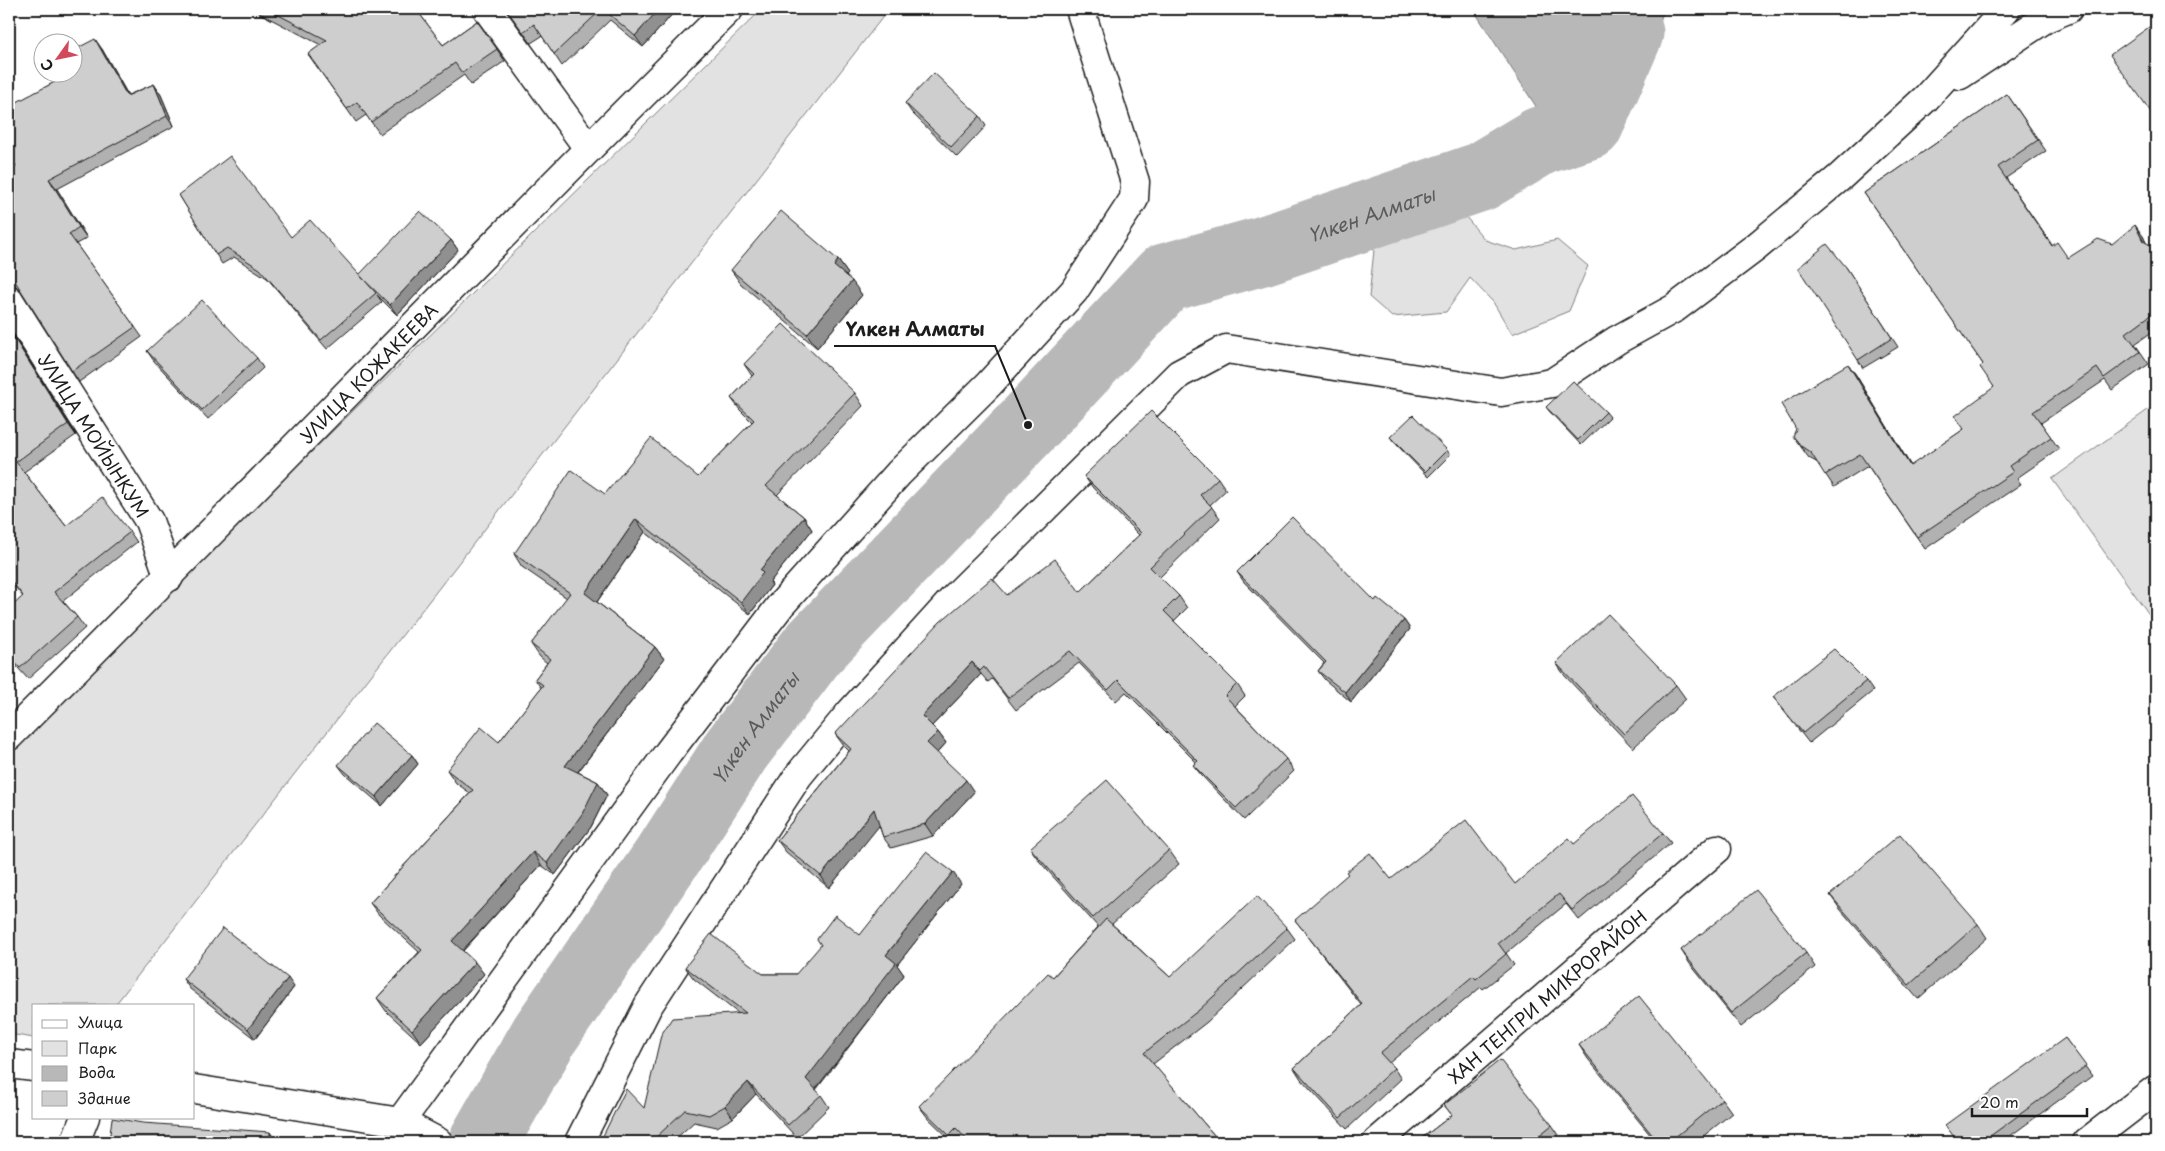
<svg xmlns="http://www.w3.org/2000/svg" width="2165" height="1151" font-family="'Playpen Sans',sans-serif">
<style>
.green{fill:#e2e2e2;stroke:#7f7f7f}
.water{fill:#b8b8b8;stroke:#7a7a7a}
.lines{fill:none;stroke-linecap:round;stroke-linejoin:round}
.river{stroke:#b8b8b8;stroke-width:69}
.street-casing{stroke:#1c1c1c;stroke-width:31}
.secondary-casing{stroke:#1c1c1c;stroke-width:31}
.street{stroke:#fff;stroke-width:28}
.secondary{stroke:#fff;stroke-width:28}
.wall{fill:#b1b1b1;stroke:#1c1c1c}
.shaded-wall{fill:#909090;stroke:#1c1c1c}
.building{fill:#cecece;stroke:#1c1c1c}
.labels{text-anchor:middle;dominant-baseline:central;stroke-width:4.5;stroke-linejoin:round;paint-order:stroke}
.street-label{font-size:18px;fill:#1c1c1c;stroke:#fff}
.water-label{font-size:19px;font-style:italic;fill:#5a5a5a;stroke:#fff}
.leader{fill:none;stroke:#1c1c1c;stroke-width:2}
.callout-dot{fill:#1c1c1c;stroke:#fff;stroke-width:2}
.callout-label{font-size:19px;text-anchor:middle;font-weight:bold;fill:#1c1c1c;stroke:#fff;stroke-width:4.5;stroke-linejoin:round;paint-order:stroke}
</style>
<rect width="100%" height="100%" fill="#fff"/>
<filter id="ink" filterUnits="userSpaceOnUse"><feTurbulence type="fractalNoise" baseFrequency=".02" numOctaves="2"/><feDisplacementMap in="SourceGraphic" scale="10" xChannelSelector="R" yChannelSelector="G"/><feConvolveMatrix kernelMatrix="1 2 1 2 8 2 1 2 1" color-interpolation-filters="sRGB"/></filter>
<g filter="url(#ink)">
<path class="green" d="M 762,9 L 889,9 L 115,1005 L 34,1005 L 34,1038 L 9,1034 L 9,749 Z
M 1466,197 L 1466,217 L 1485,240 L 1516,250 L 1557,240 L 1588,266 L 1569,311 L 1512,334 L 1493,302 L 1470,278 L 1446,312 L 1392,317 L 1369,297 L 1374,250 L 1365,235 Z
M 2156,404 L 2156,624 L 2052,479 Z"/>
<path class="water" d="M 1473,9 L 1669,9 L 1662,15 L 1647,67 L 1597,135 L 1568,119 L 1550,128 Z"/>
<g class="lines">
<path class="river" id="s1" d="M 483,1142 L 545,1034 L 672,850 L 737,749 L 813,649 L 1028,425 L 1165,278 L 1262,251 L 1480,177 L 1540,141 L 1589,125 L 1629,33 L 1621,9"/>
<g class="street-casing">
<g id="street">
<path d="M 487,9 L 588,148"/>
<path d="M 1960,75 L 2046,18 L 2068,9"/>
<path id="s2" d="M 9,300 L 149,521 L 169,577"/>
<path id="s3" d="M 9,736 C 251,495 486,248 729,9"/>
<path d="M 400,1122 L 668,753 L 780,606 L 899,473 L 989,384 L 1074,291 L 1134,199 L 1135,182 L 1080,9"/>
<path d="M 75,1142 L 85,1117"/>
<path d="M 579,1142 L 648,1006 L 798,776 L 849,714 L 955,597 L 1179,374 L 1226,349 L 1501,392 L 1552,383 L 1617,340 L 1675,308 L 1756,247 L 1839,178 L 1926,98 L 2006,9"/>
<path id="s4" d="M 1377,1142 L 1717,849"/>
</g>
</g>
<g class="secondary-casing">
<path id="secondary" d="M 9,1064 L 34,1067
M 194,1089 L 400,1122 L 438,1142
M 2087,1142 L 2156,1089"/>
</g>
<use href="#street" class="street"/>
<use href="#secondary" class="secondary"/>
</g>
<path class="wall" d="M 256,9 L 416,9 L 443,45 L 477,21 L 505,61 L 471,85 L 464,75 L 380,134 L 366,115 L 356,122 L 308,54 L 321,45 L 259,13 Z
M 506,9 L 677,9 L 643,47 L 610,20 L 562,66 L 542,36 L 531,43 Z
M 102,49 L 128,95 L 154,84 L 161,95 L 174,126 L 57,189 L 87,238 L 76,244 L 142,337 L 79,382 L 20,290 L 16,286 L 9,285 L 9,169 L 16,166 L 9,153 L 9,91 L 16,103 L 66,76 Z
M 2007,94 L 2046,151 L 2006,178 L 2052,245 L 2068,258 L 2112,244 L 2143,236 L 2146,243 L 2156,248 L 2156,329 L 2135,344 L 2149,364 L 2112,390 L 2105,380 L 2041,423 L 2059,449 L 2017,478 L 2021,484 L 1925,549 L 1868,466 L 1834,487 L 1818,463 L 1809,458 L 1793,436 L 1848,364 L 1856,375 L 1911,466 L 1964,429 L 1994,387 L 1983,364 L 1864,193 Z
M 905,103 L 980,116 L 986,126 L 957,157 L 912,113 Z
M 179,195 L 291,237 L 360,276 L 451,240 L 458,250 L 397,315 L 377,295 L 382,302 L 327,349 L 267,278 L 234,257 L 222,264 Z
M 838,260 L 848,274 L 846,276 L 862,295 L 817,348 L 741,284 L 731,270 Z
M 1846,267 L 1898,347 L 1863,368 L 1858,360 Z
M 9,329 L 76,435 L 24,472 L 66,526 L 130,532 L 137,542 L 63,601 L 77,617 L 85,628 L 28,679 L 9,658 L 9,609 L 23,597 L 9,579 Z
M 147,351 L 257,358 L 263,368 L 208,419 L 154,361 Z
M 744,364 L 855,393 L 863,406 L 777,495 L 804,517 L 812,530 L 770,582 L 772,585 L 750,614 L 645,532 L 597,602 L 655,647 L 664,659 L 578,772 L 598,782 L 607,795 L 591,827 L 555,875 L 541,865 L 463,951 L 484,974 L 421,1043 L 386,1011 L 377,998 L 419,952 L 379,915 L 370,903 L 470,793 L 456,783 L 447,770 L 499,742 L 541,688 L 535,679 L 547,663 L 540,657 L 531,644 L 567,598 L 522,567 L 514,554 L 605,494 L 698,477 L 752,422 L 740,410 L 731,398 L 752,376 Z
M 1546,407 L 1606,412 L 1610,417 L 1581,445 L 1550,412 Z
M 1390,437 L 1447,450 L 1450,455 L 1428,477 L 1394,442 Z
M 1084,476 L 1218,478 L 1226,490 L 1210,505 L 1220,518 L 1160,577 L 1179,596 L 1187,608 L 1174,621 L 1237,684 L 1245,696 L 1235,706 L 1286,759 L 1294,771 L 1244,820 L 1202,776 L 1193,765 L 1196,762 L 1126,692 L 1116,701 L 1079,663 L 1016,710 L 992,679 L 988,682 L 981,674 L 932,726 L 938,732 L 946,743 L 937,753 L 974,792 L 933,836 L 891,848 L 883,837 L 879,825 L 829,888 L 786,852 L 777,840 L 849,751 L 844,746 L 835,734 L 1007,595 L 1080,592 L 1139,535 L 1093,488 Z
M 1237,572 L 1375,601 L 1404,620 L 1410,629 L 1351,702 L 1325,680 L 1318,671 L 1324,663 L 1244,582 Z
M 1556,663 L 1676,685 L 1686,699 L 1633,748 L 1565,676 Z
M 1866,681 L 1873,691 L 1809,743 L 1780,706 L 1773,697 Z
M 412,755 L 418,764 L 382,806 L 345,774 L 338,765 Z
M 1663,833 L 1671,843 L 1579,920 L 1566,904 L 1506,953 L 1514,965 L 1483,989 L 1481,987 L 1389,1063 L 1394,1068 L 1401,1079 L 1347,1129 L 1301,1079 L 1294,1068 L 1361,1005 L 1303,930 L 1295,920 L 1391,879 L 1515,884 L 1574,844 Z
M 1030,848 L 1169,850 L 1179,864 L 1112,924 L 1170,977 L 1287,928 L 1295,939 L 1207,1022 L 1153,1064 L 1220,1142 L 967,1142 L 964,1139 L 961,1142 L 953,1142 L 928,1118 L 919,1106 L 1053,977 L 1098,927 L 1040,862 Z
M 961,884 L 897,965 L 904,975 L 816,1090 L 821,1095 L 829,1107 L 797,1138 L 756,1094 L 733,1118 L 717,1127 L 694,1122 L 672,1142 L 600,1142 L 644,1108 L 739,1014 L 694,979 L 685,967 L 763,974 L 796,974 L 860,935 Z
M 1830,895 L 1978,924 L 1987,938 L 1918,999 L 1840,909 Z
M 1681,950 L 1806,953 L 1815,967 L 1741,1027 L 1690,964 Z
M 183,979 L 294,987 L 255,1039 L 190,989 Z
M 2065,1038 L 2092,1076 L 2002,1142 L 1958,1142 Z
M 1579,1045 L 1722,1099 L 1732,1113 L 1696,1142 L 1656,1142 L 1588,1059 Z
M 1444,1105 L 1552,1125 L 1559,1135 L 1550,1142 L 1417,1142 L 1452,1115 Z"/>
<path class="shaded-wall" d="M 659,9 L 677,9 L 643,47 L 635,36 Z
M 95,39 L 102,49 L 134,106 L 127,96 Z
M 154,84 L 161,95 L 174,126 L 167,116 Z
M 49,179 L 57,189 L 87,238 L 79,227 Z
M 2135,225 L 2143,236 L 2151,253 L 2143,241 Z
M 451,240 L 458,250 L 397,315 L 390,305 Z
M 838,260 L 848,274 L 843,280 L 834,266 Z
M 852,281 L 862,295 L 817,348 L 807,334 Z
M 9,329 L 76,435 L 68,424 Z
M 1848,364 L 1856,375 L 1918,478 L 1910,466 Z
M 804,517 L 812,530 L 770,582 L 772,585 L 750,614 L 741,602 L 760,570 Z
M 636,519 L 645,532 L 594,606 L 585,593 Z
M 1404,620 L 1410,629 L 1351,702 L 1345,692 Z
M 655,647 L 664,659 L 573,778 L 565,766 Z
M 972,662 L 981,674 L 930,728 L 922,716 Z
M 938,732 L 946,743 L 935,755 L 927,743 Z
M 412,755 L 418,764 L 382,806 L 376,797 Z
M 966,780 L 974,792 L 933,836 L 925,824 Z
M 598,782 L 607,795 L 591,827 L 555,875 L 547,863 Z
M 874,809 L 883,821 L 829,888 L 821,876 Z
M 533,852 L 541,865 L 460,953 L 452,941 Z
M 953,872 L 961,884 L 897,965 L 904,975 L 814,1091 L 806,1079 L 886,955 Z
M 475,962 L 484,974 L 421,1043 L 412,1030 Z
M 288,978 L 294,987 L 255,1039 L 248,1029 Z
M 748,1082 L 756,1094 L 733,1118 L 725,1106 Z
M 270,1132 L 276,1141 L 276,1142 L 270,1142 Z"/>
<path class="building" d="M 267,9 L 416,9 L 443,45 L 477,21 L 497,49 L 462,73 L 455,63 L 371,122 L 357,102 L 347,109 L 308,54 L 327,40 Z
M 506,9 L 602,9 L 554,54 L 534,24 L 523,32 Z
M 603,9 L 659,9 L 635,36 Z
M 2156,22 L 2156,119 L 2110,55 Z
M 95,39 L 127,96 L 154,84 L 167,116 L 49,179 L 79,227 L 69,234 L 135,327 L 72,371 L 15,281 L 9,276 L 9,169 L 16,166 L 9,153 L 9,93 L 15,103 L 66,76 L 64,72 L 72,72 L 72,51 Z
M 934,73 L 980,116 L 951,147 L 905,103 Z
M 2007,94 L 2038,140 L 1998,167 L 2052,246 L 2057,242 L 2068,258 L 2098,239 L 2112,244 L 2135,225 L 2143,241 L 2156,248 L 2156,311 L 2126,333 L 2140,352 L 2104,378 L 2097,368 L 2033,412 L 2051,437 L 2009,466 L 2013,472 L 1917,537 L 1860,454 L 1825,475 L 1811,453 L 1801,446 L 1793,436 L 1796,429 L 1781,404 L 1848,364 L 1910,466 L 1964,429 L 1955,416 L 1994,387 L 1980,367 L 1983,364 L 1864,193 Z
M 230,156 L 291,237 L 310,220 L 376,293 L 321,340 L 260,269 L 227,248 L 216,255 L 179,195 Z
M 420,211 L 451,240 L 390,305 L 359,275 Z
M 781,211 L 838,260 L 834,266 L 852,281 L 807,334 L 731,270 Z
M 1827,244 L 1846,267 L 1892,338 L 1858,360 L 1798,268 Z
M 202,300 L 257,358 L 202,410 L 147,351 Z
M 783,324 L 855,393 L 766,486 L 804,517 L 760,570 L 763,573 L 741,602 L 636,519 L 585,593 L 655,647 L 565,766 L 598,782 L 582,814 L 547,863 L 533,852 L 452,941 L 475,962 L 412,1030 L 377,998 L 422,950 L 370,903 L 473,790 L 447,770 L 481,727 L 499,742 L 543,685 L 535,679 L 550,659 L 531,644 L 570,593 L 514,554 L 571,470 L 605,494 L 651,438 L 698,477 L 754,420 L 731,398 L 754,374 L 744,364 Z
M 9,330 L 68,424 L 16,462 L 66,526 L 102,497 L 130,532 L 54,592 L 77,617 L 20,668 L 9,656 L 9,609 L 23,596 L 9,578 Z
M 1573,381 L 1606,412 L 1578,440 L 1546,407 Z
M 1151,411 L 1218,478 L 1200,495 L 1212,507 L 1150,567 L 1179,596 L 1164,611 L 1237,684 L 1225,696 L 1286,759 L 1236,808 L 1193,765 L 1198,761 L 1118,680 L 1108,690 L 1070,651 L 1008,698 L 984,667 L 980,671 L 972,662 L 922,716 L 938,732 L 927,743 L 966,780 L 925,824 L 883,837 L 874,809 L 821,876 L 777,840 L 851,749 L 835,734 L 940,622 L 992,578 L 1007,595 L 1055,559 L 1080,592 L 1141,533 L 1084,476 Z
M 1413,415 L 1447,450 L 1425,472 L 1390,437 Z
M 1292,517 L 1375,601 L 1377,598 L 1404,620 L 1345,692 L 1318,671 L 1326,662 L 1237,572 Z
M 1608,614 L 1676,685 L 1624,734 L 1556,663 Z
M 1834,649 L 1866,681 L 1803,733 L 1773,697 Z
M 374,723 L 412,755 L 376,797 L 338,765 Z
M 1107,780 L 1169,850 L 1093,918 L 1030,848 Z
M 1632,796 L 1663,833 L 1572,910 L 1559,894 L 1498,943 L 1506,954 L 1476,979 L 1473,976 L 1380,1053 L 1394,1068 L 1340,1118 L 1294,1068 L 1362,1004 L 1295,920 L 1348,874 L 1346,872 L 1370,853 L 1391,879 L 1466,820 L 1515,884 L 1569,838 L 1574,844 Z
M 1900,834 L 1978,924 L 1909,985 L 1830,895 Z
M 926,852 L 953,872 L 886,955 L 896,963 L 806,1079 L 821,1095 L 788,1125 L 748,1082 L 725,1106 L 709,1115 L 685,1110 L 651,1142 L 600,1142 L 626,1089 L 644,1108 L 661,1035 L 672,1018 L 746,1013 L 685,967 L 711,934 L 763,974 L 796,974 L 821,945 L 817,939 L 835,915 L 860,935 Z
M 1756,890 L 1806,953 L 1731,1013 L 1681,950 Z
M 1257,896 L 1287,928 L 1199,1010 L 1144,1053 L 1220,1142 L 969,1142 L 956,1128 L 949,1135 L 919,1106 L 1048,973 L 1053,977 L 1106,919 L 1170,977 Z
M 223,928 L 288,978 L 248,1029 L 183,979 Z
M 1639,996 L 1722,1099 L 1669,1142 L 1658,1142 L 1579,1045 Z
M 2065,1038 L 2086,1066 L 1982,1142 L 1958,1142 L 1945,1125 Z
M 1500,1060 L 1552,1125 L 1531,1142 L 1417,1142 L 1452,1115 L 1444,1105 Z
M 112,1118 L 143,1123 L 270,1132 L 270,1142 L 109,1142 Z"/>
</g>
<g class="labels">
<g class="street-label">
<text stroke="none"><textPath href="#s3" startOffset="511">УЛИЦА КОЖАКЕЕВА</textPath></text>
<text stroke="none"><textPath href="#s2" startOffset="160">УЛИЦА МОЙЫНКУМ</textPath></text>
<text stroke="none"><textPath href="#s4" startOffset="224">ХАН ТЕНГРИ МИКРОРАЙОН</textPath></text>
</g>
<g class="water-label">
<text stroke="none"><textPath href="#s1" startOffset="1321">Үлкен Алматы</textPath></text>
<text stroke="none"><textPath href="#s1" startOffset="496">Үлкен Алматы</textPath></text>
</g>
</g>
<path class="leader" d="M1028 425L995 346H834"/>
<circle class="callout-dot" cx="1028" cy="425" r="5"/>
<g class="callout-label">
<text x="915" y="336">Үлкен Алматы</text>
</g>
<rect width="2165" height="1151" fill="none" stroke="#fff" stroke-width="30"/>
<rect x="15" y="15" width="2135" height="1121" fill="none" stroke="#1c1c1c" stroke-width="2" filter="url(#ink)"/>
<rect x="32" y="1004" width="162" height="115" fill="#ffffff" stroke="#a4a4a4"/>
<rect x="42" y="1020" width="25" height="8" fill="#ffffff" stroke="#a4a4a4"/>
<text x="78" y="1028" font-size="15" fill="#1c1c1c">Улица</text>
<rect x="42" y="1041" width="25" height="15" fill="#e2e2e2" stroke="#a4a4a4"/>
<text x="78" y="1054" font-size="15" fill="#1c1c1c">Парк</text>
<rect x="42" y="1066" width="25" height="15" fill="#b8b8b8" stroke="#a4a4a4"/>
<text x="78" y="1078" font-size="15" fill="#1c1c1c">Вода</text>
<rect x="42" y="1091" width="25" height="15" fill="#cecece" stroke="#a4a4a4"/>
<text x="78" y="1104" font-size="15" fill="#1c1c1c">Здание</text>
<g transform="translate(58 58) rotate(237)"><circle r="24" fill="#ffffff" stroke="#a4a4a4"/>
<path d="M0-4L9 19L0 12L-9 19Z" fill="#d1495b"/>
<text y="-8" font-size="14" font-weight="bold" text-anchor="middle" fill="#1c1c1c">С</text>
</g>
<path d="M1972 1108v8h115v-8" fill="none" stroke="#1c1c1c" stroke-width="2.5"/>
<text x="1980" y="1108" font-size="15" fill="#1c1c1c" stroke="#ffffff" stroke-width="4" paint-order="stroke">20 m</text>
</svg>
